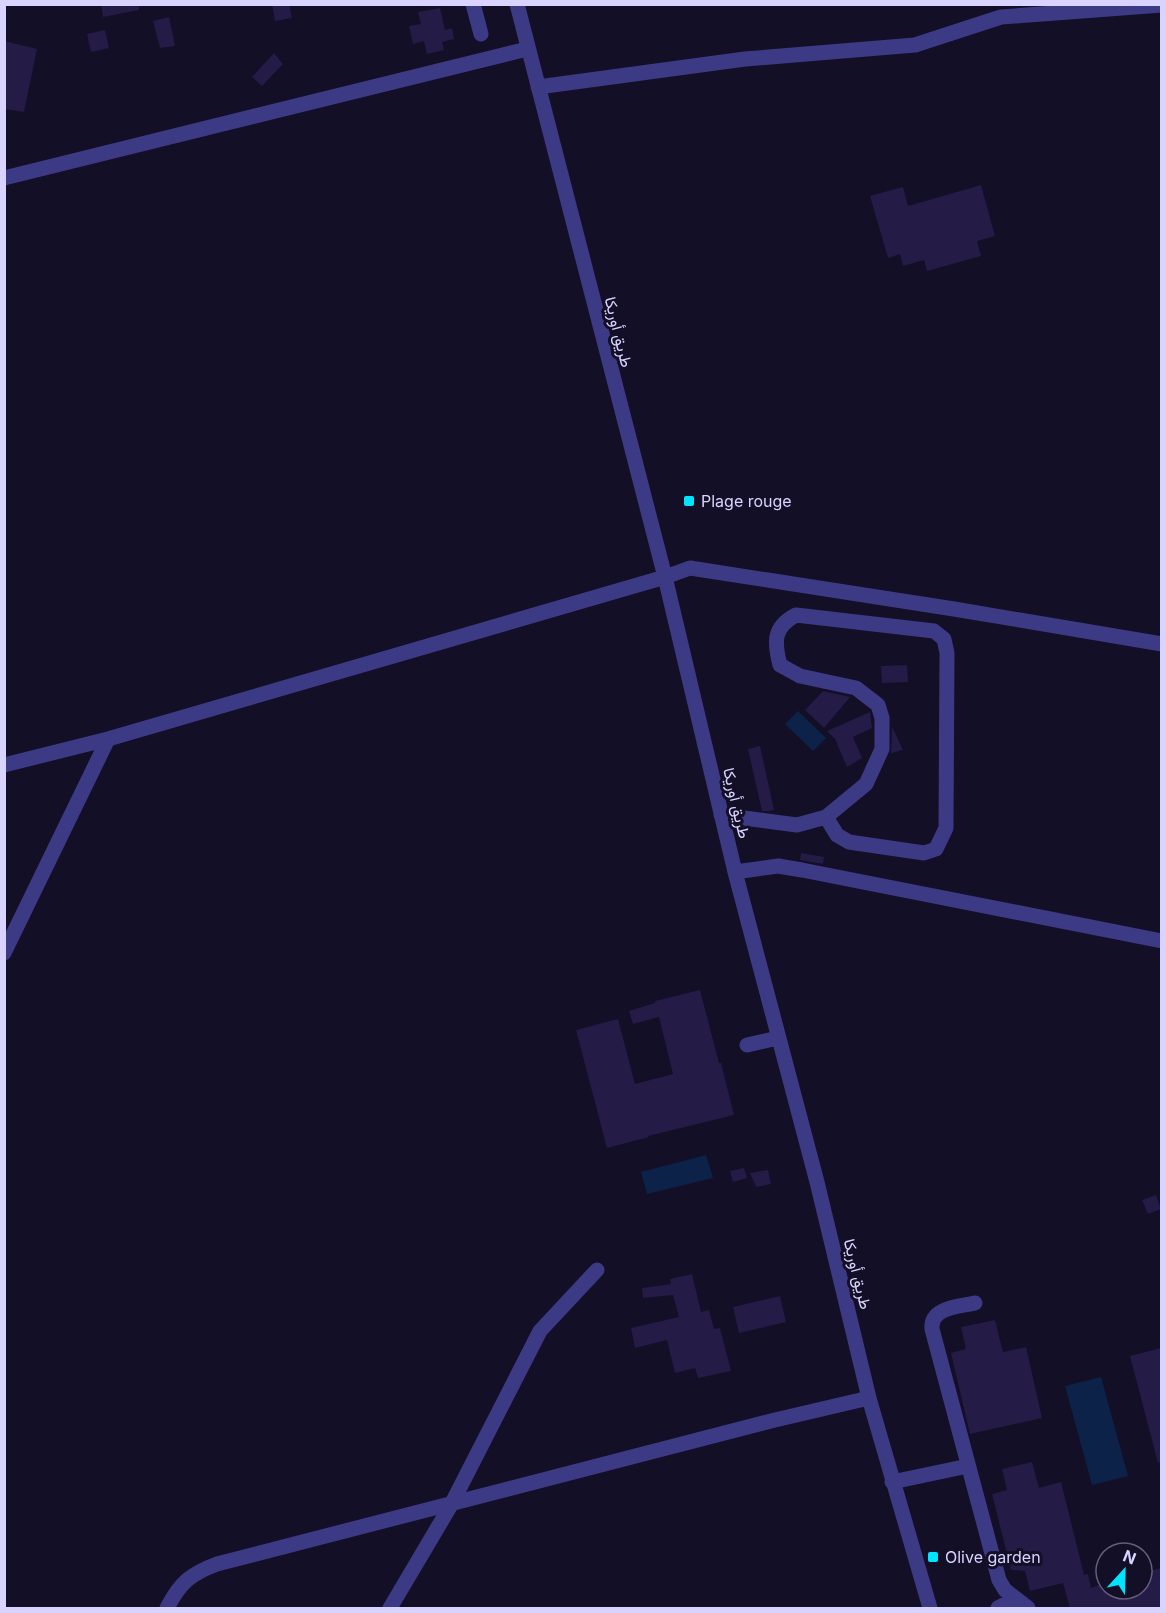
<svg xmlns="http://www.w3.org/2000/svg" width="1166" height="1613" font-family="Inter,Vazirmatn,sans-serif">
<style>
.water{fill:#0c2248}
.building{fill:#241b47}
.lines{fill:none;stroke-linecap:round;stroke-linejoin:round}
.minor{stroke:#3d3a85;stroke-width:15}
.poi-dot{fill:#00e5ff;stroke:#130f26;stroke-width:2}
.labels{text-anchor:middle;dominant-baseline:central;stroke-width:6;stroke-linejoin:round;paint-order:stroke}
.street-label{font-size:16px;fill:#d9d4ff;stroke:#130f26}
.poi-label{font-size:16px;fill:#d9d4ff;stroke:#130f26;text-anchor:start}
</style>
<rect width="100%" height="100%" fill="#130f26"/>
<path class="water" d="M 798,711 L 826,738 L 813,751 L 785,724 Z
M 706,1155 L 713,1178 L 647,1194 L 641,1172 Z
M 1101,1377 L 1128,1476 L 1092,1485 L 1065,1386 Z"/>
<path class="building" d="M 101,4 L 139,4 L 139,10 L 103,17 Z
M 272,4 L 289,4 L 292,18 L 275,21 Z
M 440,8 L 445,30 L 452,28 L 454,39 L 442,42 L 444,50 L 427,54 L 424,41 L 413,44 L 409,26 L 421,24 L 418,12 Z
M 169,17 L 175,46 L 160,48 L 153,21 Z
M 105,30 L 109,48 L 91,52 L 87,34 Z
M 4,41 L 37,49 L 24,112 L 4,109 Z
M 274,53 L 283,64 L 262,86 L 252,77 Z
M 981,185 L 995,236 L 977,241 L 981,256 L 927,271 L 924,260 L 903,266 L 900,254 L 888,258 L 870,196 L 903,187 L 908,206 Z
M 907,665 L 908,682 L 882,683 L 881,666 Z
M 823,691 L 850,697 L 824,728 L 805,710 Z
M 870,712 L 872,728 L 853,737 L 862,758 L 847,767 L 835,739 L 827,731 Z
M 892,727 L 896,735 L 903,750 L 891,753 Z
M 760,746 L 774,810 L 768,811 L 762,811 L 748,749 Z
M 801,853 L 824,857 L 823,864 L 800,860 Z
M 700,990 L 719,1063 L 721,1063 L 734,1115 L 648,1136 L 649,1137 L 607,1148 L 576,1030 L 618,1019 L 635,1084 L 673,1074 L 659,1017 L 633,1024 L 629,1011 L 655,1003 L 655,1001 Z
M 744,1168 L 747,1178 L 733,1182 L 730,1171 Z
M 768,1170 L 771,1184 L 756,1187 L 750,1173 Z
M 1156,1195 L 1161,1209 L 1148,1214 L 1142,1200 Z
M 692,1274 L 701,1312 L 709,1310 L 714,1329 L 720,1328 L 731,1371 L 698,1378 L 695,1368 L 675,1373 L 667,1340 L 635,1348 L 631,1328 L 679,1317 L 673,1295 L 643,1298 L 642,1288 L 671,1284 L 670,1279 Z
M 780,1296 L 786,1322 L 739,1333 L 733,1307 Z
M 995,1320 L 1003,1352 L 1026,1347 L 1042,1418 L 970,1434 L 951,1353 L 966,1349 L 961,1327 Z
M 1161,1348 L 1161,1462 L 1158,1463 L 1130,1356 Z
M 1032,1462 L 1039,1488 L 1061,1482 L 1084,1575 L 1088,1574 L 1091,1588 L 1106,1582 L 1106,1589 L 1142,1589 L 1142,1573 L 1161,1568 L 1161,1608 L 1070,1608 L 1063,1583 L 1030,1591 L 1025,1571 L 1011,1570 L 992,1494 L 1007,1490 L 1002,1469 Z"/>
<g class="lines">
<path class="minor" d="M 473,4 L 481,34
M 517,4 L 665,577 L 735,872 L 817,1182 L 869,1398 L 930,1608
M 538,87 L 745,59 L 915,45 L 1001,17 L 1162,5
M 4,178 L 527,49
M 4,765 L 108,739 L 665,577 L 690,568 L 954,609 L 1162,644
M 721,815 L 797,825 L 826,817 L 866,784 L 882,749 L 882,718 L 878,705 L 856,688 L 800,676 L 780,665 C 774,642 773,627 796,615 L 934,631 L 944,639 L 947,653 L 946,828 L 936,849 L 924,853 L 849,842 L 837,835 L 826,817
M 735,872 L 778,866 L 802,870 L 1162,941
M 4,953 L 108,739
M 747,1045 L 778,1038
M 975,1303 C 959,1307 930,1307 932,1329 L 999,1580 L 1005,1590 L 1028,1608
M 892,1482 L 968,1466
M 167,1608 C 180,1583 190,1574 217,1564 L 775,1420 L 869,1398
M 390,1608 L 451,1505 L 540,1331 L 597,1270
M 998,1608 L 1015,1599"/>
</g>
<g class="poi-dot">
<rect x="683" y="495" width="12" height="12" rx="3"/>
<rect x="927" y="1551" width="12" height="12" rx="3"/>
</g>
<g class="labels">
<g class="street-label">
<text transform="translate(619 332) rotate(76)">طريق أوريكا</text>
<text transform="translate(737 803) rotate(77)">طريق أوريكا</text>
<text transform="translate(858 1274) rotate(76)">طريق أوريكا</text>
</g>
<g class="poi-label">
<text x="701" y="501">Plage rouge</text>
<text x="945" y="1557">Olive garden</text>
</g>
</g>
<rect width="1166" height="1613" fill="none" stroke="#d9d4ff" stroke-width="12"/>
<g transform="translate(1124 1571) rotate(22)"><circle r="28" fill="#130f26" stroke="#625e7d" stroke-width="1.5"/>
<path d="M0-4.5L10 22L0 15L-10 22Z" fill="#00e5ff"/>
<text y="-9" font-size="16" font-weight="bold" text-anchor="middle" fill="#d9d4ff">N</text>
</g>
</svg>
